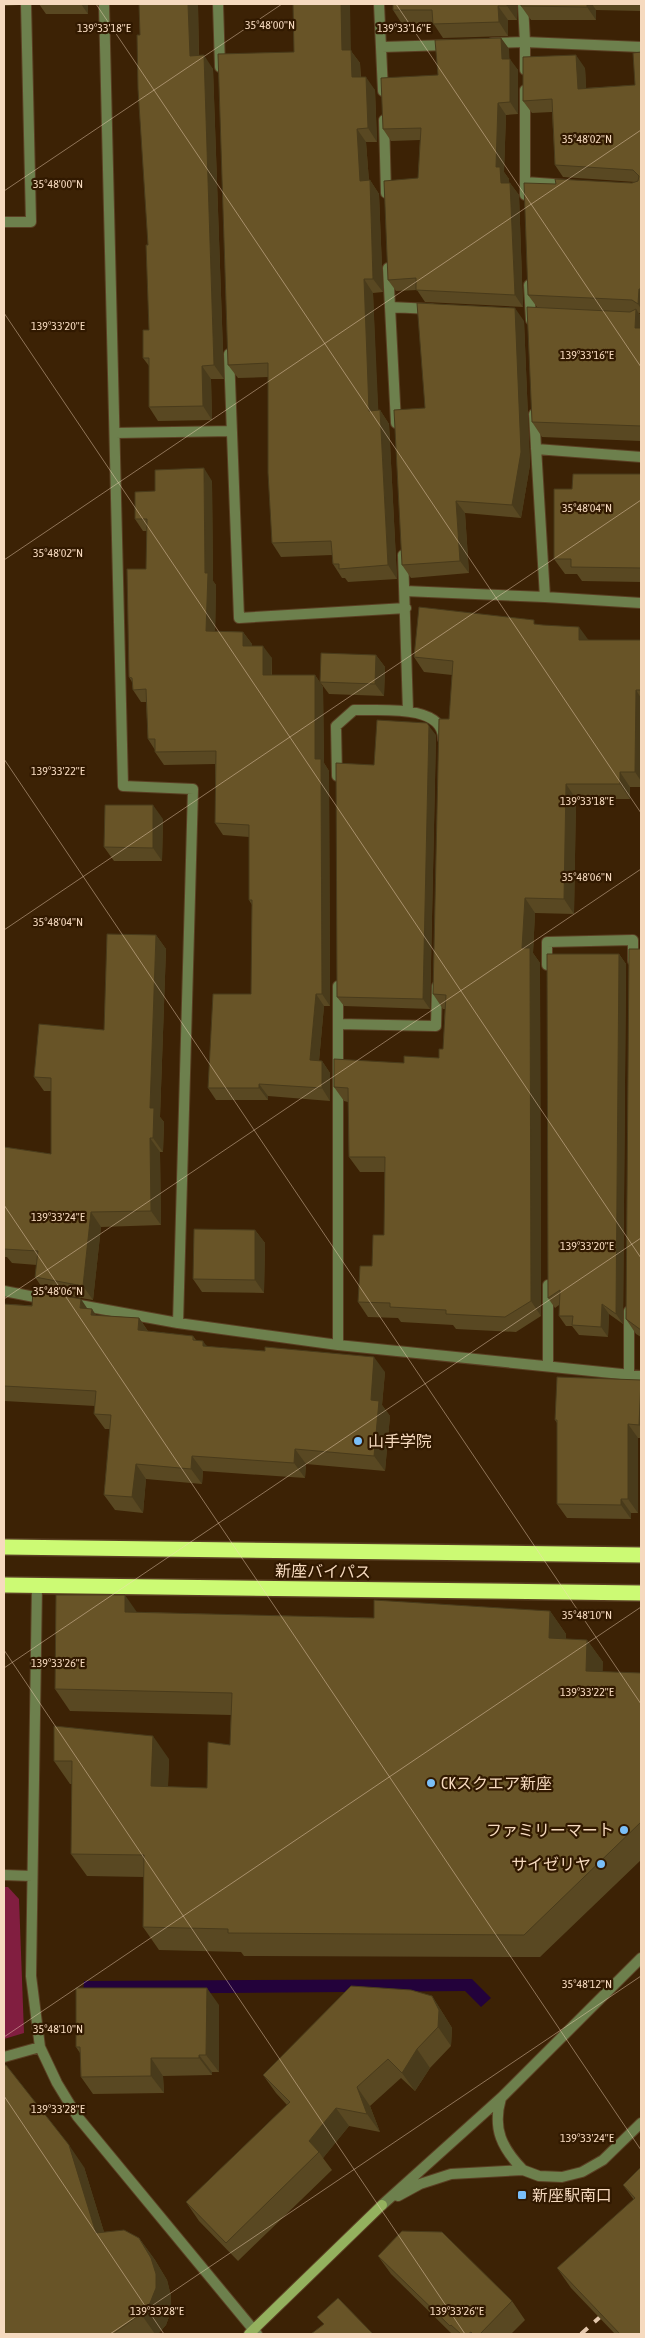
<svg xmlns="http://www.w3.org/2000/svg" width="645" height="2338" font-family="'Asap Condensed','Noto Sans JP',sans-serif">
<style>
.green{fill:#811e40}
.water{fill:#23023b}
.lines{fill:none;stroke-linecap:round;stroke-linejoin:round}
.street-casing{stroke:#5a3f23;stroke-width:12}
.secondary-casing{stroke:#5a3f23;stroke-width:12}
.highway-casing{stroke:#5a3f23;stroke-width:18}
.street{stroke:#6d804d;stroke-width:10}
.secondary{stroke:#94b15e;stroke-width:10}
.highway{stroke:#ccfa74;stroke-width:15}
.rail{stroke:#e3c7ac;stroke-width:4;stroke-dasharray:9 9;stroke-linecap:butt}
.wall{fill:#594822}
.shaded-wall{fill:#493b1b}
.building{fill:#685427;stroke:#493b1b}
.ticks{fill:none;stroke:#f6dabf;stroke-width:1;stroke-opacity:0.45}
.poi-dot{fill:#7abff8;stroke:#311900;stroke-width:2}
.labels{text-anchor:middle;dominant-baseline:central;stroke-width:4.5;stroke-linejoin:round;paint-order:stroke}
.poi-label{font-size:16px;fill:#f6dabf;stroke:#311900;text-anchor:start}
.street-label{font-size:16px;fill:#f6dabf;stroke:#311900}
.ticks-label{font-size:12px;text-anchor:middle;fill:#f6dabf;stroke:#311900;stroke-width:4.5;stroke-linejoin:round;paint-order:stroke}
</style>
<rect width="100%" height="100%" fill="#3c2205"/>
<path class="green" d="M 4,1887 L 8,1887 L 19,1899 L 24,2033 L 4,2039 Z"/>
<path class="water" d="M 472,1979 L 491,1998 L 481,2007 L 465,1991 L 83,1994 L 84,1981 Z"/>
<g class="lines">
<g class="street-casing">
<path id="street" d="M 104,4 L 123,786 L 193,789 L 178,1323
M 218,4 L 220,67
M 379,4 L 383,91
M 492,43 L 525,42 L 523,4
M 382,47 L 448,45
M 525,70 L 525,42 L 641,47
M 525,90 L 525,195
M 384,120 L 386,193
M 525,182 L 568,185
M 4,222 L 31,222 L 26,4
M 388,268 L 396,423
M 529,285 L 531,320
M 390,307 L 431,309
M 229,354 L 239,618 L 406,608
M 534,414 L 545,597
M 115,433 L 232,431
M 536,449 L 641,457
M 403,555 L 408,711
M 405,591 L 545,597 L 641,603
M 337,776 L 336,726 L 354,710 C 377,711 444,703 443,739
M 547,965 L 547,942 L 633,940 L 633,961
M 338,986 L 338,1345
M 338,1024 L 436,1026 L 437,986
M 548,1285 L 548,1365
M 4,1291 L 45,1299
M 74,1304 L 178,1323 L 338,1345 L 641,1376
M 629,1375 L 629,1311
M 37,1585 L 31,1976 L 40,2047 L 57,2083 L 77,2116 L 257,2334
M 4,1875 L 32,1876
M 4,2057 L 40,2047
M 501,2098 C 492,2129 502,2148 523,2170
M 398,2196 L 420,2184 L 451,2174 L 523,2170 L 539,2176 L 562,2177 L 582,2172 L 603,2160 L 641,2123
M 382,2205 L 502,2097 L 641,1958"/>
</g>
<g class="secondary-casing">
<path id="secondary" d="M 249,2334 L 382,2205"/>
</g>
<g class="highway-casing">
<path id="highway" d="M 4,1547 L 641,1555
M 4,1585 L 641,1593"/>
</g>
<use href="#street" class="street"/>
<use href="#secondary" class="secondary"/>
<use href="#highway" class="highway"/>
<path class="rail" d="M 581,2334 L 609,2309"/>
</g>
<path class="wall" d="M 4,4 L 19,4 L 19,5 L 4,6 Z
M 39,4 L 88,4 L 88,14 L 46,14 Z
M 139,4 L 198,4 L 199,55 L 213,69 L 224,379 L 211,379 L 212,420 L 158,421 L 149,407 L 149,366 L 143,358 L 149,330 L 148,245 Z
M 517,4 L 517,20 L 508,20 L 508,36 L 443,38 L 433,23 L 402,24 L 393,10 Z
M 521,4 L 641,4 L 641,11 L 596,10 L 596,20 L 531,20 L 521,6 Z
M 501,38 L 509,49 L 509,59 L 518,70 L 518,114 L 506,115 L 504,172 L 509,179 L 509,183 L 510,183 L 519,195 L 523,307 L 425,302 L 417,290 L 396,291 L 388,280 L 418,178 L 420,140 L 391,141 L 383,129 L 438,75 Z
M 351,51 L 360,63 L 361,77 L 375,90 L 377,142 L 366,142 L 369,181 L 370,180 L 379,194 L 383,292 L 373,293 L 376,371 L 378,410 L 380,410 L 389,424 L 397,579 L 348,582 L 345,578 L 342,578 L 333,564 L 332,555 L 281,557 L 272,543 L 268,377 L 238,378 L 228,365 L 294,52 Z
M 641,52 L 641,313 L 639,313 L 641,317 L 641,441 L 542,437 L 532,422 L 537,307 L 528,295 L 556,184 L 632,183 L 635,182 L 563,177 L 555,165 L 552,112 L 532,113 L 523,101 L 585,68 L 586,88 L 635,85 Z
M 524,321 L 530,465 L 521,518 L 465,513 L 469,573 L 411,578 L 402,565 L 425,408 Z
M 641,474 L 641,582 L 582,581 L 577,574 L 565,574 L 554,559 L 572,489 Z
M 212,481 L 213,581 L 216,585 L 215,631 L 243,632 L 252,644 L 252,646 L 272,658 L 272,675 L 315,675 L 323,687 L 324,763 L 329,771 L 330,1006 L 324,1006 L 319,1061 L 322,1061 L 330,1073 L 330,1101 L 268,1096 L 268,1100 L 216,1100 L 208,1088 L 251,994 L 252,905 L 249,900 L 249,837 L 223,835 L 215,823 L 215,764 L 164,765 L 155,752 L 155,750 L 148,739 L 146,702 L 141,702 L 133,690 L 132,682 L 129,677 L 146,569 L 147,531 L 143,531 L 135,519 L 155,491 Z
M 537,624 L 589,640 L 641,640 L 641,787 L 630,787 L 630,799 L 576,799 L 574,914 L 535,913 L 533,953 L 540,963 L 541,1316 L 516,1332 L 456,1329 L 453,1325 L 401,1322 L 398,1318 L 368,1317 L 358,1302 L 384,1235 L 385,1172 L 360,1172 L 349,1157 L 348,1102 L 344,1101 L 334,1087 L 404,1063 L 439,1058 L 443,1049 L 445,1009 L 443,1009 L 433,994 L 452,675 L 424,672 L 414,657 Z
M 376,655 L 385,667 L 384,696 L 329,694 L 320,682 Z
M 436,735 L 430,1009 L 344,1006 L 337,997 L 374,765 Z
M 163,819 L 162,861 L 114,861 L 104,847 Z
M 156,935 L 166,949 L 160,1117 L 164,1122 L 163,1152 L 160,1152 L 161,1225 L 101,1227 L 93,1300 L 45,1292 L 35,1277 L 37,1265 L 12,1263 L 7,1257 L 4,1257 L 4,1147 L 51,1154 L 51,1091 L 44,1091 L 34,1077 L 104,1030 Z
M 641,949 L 641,1337 L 636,1334 L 626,1319 Z
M 619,954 L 626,964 L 623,1324 L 609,1314 L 608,1337 L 579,1335 L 572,1326 L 566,1326 L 559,1316 L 559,1305 L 555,1308 L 548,1298 Z
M 255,1230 L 265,1243 L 264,1293 L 202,1292 L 193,1279 Z
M 4,1304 L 87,1308 L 96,1315 L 139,1318 L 148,1331 L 193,1336 L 196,1340 L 207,1346 L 385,1372 L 382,1405 L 390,1416 L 385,1471 L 306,1464 L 305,1478 L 203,1471 L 202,1484 L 146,1479 L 143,1513 L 115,1510 L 104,1495 L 110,1429 L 105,1429 L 94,1414 L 95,1406 L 4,1401 Z
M 641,1390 L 641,1438 L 638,1438 L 638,1513 L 631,1513 L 631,1519 L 567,1518 L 557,1504 L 557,1423 L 555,1420 Z
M 550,1611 L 566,1634 L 566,1639 L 587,1640 L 603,1662 L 602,1672 L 641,1673 L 641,1860 L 540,1957 L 244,1956 L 241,1952 L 159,1950 L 143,1927 L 144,1877 L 87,1876 L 71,1854 L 72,1784 L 70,1784 L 54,1761 L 169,1759 L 168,1787 L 207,1788 L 230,1745 L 231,1715 L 70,1711 L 55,1689 L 137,1612 L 374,1618 Z
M 432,1996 L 444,2015 L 452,2028 L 451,2046 L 430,2068 L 415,2091 L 401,2078 L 370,2106 L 380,2132 L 349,2126 L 323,2158 L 332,2170 L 238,2261 L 199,2221 L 186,2202 L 287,2105 L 276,2093 L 263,2075 Z
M 219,2005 L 219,2072 L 212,2072 L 212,2075 L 163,2076 L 164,2093 L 93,2094 L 81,2077 L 80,2053 L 76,2047 Z
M 84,2167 L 104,2232 L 139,2238 L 155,2260 L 167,2280 L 171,2296 L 171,2311 L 166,2325 L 158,2334 L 4,2334 Z
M 641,2167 L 641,2334 L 615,2334 L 571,2288 L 557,2268 L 634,2200 L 623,2185 Z
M 378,2256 L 512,2301 L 525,2320 L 511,2334 L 452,2334 L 391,2274 Z"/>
<path class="shaded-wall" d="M 81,4 L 88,4 L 88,14 Z
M 188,4 L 198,4 L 199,69 L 190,56 Z
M 341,4 L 350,4 L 351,51 L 360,63 L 361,91 L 352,77 L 342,50 Z
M 507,4 L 517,4 L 517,20 L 507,6 Z
M 587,4 L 592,4 L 596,10 L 596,20 L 587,7 Z
M 498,6 L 508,20 L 508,36 L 499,22 Z
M 501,38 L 509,49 L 510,69 L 510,59 L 518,70 L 518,114 L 510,102 L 502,59 Z
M 204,55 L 213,69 L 224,379 L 214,365 Z
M 576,55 L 585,68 L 587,101 L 578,89 Z
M 366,77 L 375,90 L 377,142 L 368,128 Z
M 498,103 L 506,115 L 504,172 L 509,179 L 510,195 L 501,183 L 496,167 Z
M 357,129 L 366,142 L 370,195 L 360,181 Z
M 370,180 L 379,194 L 383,292 L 373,279 Z
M 510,183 L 519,195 L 523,307 L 515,295 Z
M 364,279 L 373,293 L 379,424 L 369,411 Z
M 639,289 L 641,292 L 641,309 L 638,304 Z
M 515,308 L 524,321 L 530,465 L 521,518 L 512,505 Z
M 636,309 L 641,317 L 641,337 L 635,328 Z
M 202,366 L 211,379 L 212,420 L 203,406 Z
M 380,410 L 389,424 L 397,579 L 388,565 Z
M 204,468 L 212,481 L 213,581 L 216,585 L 215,643 L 206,631 Z
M 456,501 L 465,513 L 469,573 L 460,561 Z
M 579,627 L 590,642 L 579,640 Z
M 243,632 L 252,644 L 251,658 L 243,646 Z
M 263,646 L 272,658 L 271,687 L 263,675 Z
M 376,655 L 385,667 L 384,696 L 375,684 Z
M 315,675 L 323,687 L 324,763 L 329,771 L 330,1006 L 322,994 L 315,759 Z
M 636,690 L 641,698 L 641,781 L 635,772 Z
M 429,726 L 436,735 L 430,1009 L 423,999 Z
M 620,772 L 630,787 L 630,799 L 620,784 Z
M 566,784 L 576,799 L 574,914 L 564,899 Z
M 153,805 L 163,819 L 162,861 L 153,848 Z
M 525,898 L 535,913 L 533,953 L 540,963 L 541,1316 L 531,1301 L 522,948 Z
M 156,935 L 166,949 L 160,1117 L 164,1122 L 163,1152 L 153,1138 L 150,1108 Z
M 619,954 L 626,964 L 623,1324 L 616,1314 Z
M 316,994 L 324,1006 L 318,1072 L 310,1060 Z
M 322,1061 L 330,1073 L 330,1101 L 322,1088 Z
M 259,1084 L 268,1096 L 268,1100 L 259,1088 Z
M 150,1138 L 160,1152 L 161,1225 L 151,1211 Z
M 91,1212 L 101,1227 L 93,1300 L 83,1286 Z
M 255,1230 L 265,1243 L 264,1293 L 255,1280 Z
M 81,1299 L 91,1314 L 80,1308 Z
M 602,1304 L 609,1314 L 608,1337 L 601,1327 Z
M 92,1309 L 102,1324 L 91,1315 Z
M 139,1318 L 149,1333 L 138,1330 Z
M 203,1341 L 214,1356 L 203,1346 Z
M 374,1357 L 385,1372 L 382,1405 L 390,1416 L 385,1471 L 374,1456 L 371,1400 Z
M 641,1390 L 641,1428 L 639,1425 Z
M 628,1424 L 638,1438 L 638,1513 L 628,1499 Z
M 295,1449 L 306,1464 L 305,1478 L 294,1463 Z
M 192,1456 L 203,1471 L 202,1484 L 191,1469 Z
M 136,1464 L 146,1479 L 143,1513 L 132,1497 Z
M 621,1499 L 631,1513 L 631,1519 L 621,1505 Z
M 125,1595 L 141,1618 L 125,1612 Z
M 550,1611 L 566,1634 L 565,1660 L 549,1638 Z
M 4,1617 L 5,1619 L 4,1652 Z
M 587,1640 L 603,1662 L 602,1694 L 586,1671 Z
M 153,1736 L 169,1759 L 167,1809 L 151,1786 Z
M 207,1988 L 219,2005 L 219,2072 L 206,2055 Z
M 432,1996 L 444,2015 L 452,2028 L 451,2046 L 438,2027 Z
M 417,2049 L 430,2068 L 415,2091 L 402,2073 Z
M 199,2055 L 212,2072 L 212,2075 L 199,2058 Z
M 151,2058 L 163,2076 L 164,2093 L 151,2076 Z
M 357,2087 L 370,2106 L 380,2132 L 367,2114 Z
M 336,2108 L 349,2126 L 323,2158 L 319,2152 L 309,2141 Z
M 69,2145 L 84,2167 L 111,2255 L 96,2233 Z
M 139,2238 L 155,2260 L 167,2280 L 171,2296 L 171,2311 L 166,2325 L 158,2334 L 155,2334 L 141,2314 Z"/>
<path class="building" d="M 139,4 L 188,4 L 190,56 L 204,55 L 214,365 L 202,366 L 203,406 L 149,407 L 149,358 L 143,358 L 143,330 L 149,330 L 146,245 L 148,245 L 138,89 L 137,35 L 140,35 Z
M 293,4 L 341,4 L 342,50 L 351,50 L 352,77 L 366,77 L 368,128 L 357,129 L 360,181 L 370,180 L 373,279 L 364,279 L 367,357 L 369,411 L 380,410 L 388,565 L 339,569 L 339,564 L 333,564 L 331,541 L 272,543 L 268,473 L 268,363 L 228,365 L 218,54 L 294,52 Z
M 393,4 L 507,4 L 507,6 L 498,6 L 499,22 L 433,24 L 432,10 L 393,10 Z
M 521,4 L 587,4 L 587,7 L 521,6 Z
M 501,38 L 502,59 L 510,59 L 510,102 L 498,103 L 496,167 L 500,167 L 501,183 L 510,183 L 515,295 L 416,290 L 416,278 L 388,280 L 384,181 L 418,178 L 421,128 L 383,129 L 381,78 L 438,75 L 435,40 Z
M 641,52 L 641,289 L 639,289 L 638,304 L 632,300 L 528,295 L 524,183 L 556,184 L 555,179 L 632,183 L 638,181 L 639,176 L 633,170 L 555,165 L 552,99 L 523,101 L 523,57 L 576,55 L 578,89 L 635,85 L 633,53 Z
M 417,303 L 515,308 L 521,452 L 512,505 L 456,501 L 460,561 L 402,565 L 394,410 L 425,408 Z
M 527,307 L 630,312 L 636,309 L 635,328 L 641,328 L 641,426 L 532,422 Z
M 204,468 L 205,573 L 208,573 L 206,631 L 243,632 L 243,646 L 263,646 L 263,675 L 315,675 L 315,759 L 321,759 L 322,994 L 316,994 L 310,1060 L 322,1061 L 322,1088 L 259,1084 L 259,1088 L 208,1088 L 213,994 L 251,994 L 252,900 L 249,900 L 249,825 L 215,823 L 216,751 L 155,752 L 155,739 L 148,739 L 146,689 L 133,690 L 132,678 L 129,677 L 127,569 L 146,569 L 147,519 L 135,519 L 135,492 L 155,491 L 155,470 Z
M 573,474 L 641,474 L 641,568 L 571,567 L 571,559 L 554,559 L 554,489 L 572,489 Z
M 419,607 L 534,620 L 534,624 L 543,625 L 579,627 L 579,640 L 641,640 L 641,690 L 636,690 L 635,772 L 620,772 L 620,784 L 566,784 L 564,899 L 525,898 L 522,948 L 530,948 L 531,1301 L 505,1317 L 446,1314 L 446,1310 L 390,1307 L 390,1303 L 358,1302 L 360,1266 L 372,1266 L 373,1235 L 384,1235 L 385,1157 L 349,1157 L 348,1088 L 334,1087 L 334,1059 L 404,1063 L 404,1056 L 439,1058 L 439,1049 L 443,1049 L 446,995 L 433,994 L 439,719 L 449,719 L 453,661 L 414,657 Z
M 321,653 L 376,655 L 375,684 L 320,682 Z
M 377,720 L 427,723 L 429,726 L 423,999 L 337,997 L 336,763 L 374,765 Z
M 105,805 L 153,805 L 153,848 L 104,847 Z
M 107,934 L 156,935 L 150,1108 L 154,1108 L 153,1138 L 150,1138 L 151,1211 L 91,1212 L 83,1286 L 35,1277 L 38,1251 L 4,1249 L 4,1147 L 51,1154 L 51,1078 L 34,1077 L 39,1024 L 104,1030 Z
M 629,949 L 641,949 L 641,1330 L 626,1319 Z
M 547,954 L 619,954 L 616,1314 L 602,1304 L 601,1327 L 572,1325 L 573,1316 L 559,1316 L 560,1290 L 548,1298 Z
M 194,1229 L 255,1230 L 255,1280 L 193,1279 Z
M 33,1290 L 81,1299 L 80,1308 L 92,1309 L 91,1315 L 139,1318 L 138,1330 L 193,1336 L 193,1340 L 203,1341 L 203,1346 L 265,1351 L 265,1347 L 374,1357 L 371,1400 L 379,1401 L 374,1456 L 295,1449 L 294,1463 L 192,1456 L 191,1469 L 136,1464 L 132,1497 L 104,1495 L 111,1415 L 94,1414 L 96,1391 L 4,1386 L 4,1304 L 32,1306 Z
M 557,1377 L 641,1380 L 639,1425 L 628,1424 L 628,1499 L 621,1499 L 621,1505 L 557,1504 L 557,1420 L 555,1420 Z
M 56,1595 L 125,1595 L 125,1612 L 374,1618 L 374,1600 L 550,1611 L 549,1638 L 587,1640 L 586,1671 L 641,1673 L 641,1822 L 524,1935 L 228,1933 L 228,1929 L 143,1927 L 144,1855 L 71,1854 L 72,1761 L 54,1761 L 54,1726 L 153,1736 L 151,1786 L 207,1788 L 208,1742 L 230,1745 L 232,1693 L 55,1689 Z
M 351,1986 L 411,1990 L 432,1996 L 439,2010 L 438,2027 L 417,2049 L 402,2073 L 388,2059 L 357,2087 L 367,2114 L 336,2108 L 309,2141 L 319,2152 L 226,2243 L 186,2202 L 290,2102 L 263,2075 Z
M 76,1988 L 207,1988 L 206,2055 L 199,2055 L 199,2058 L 151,2058 L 151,2076 L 81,2077 L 80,2047 L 76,2047 Z
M 4,2065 L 6,2065 L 69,2145 L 96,2233 L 124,2230 L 139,2238 L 151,2258 L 156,2274 L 156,2288 L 150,2303 L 141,2314 L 113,2334 L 4,2334 Z
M 641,2167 L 641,2334 L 620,2334 L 557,2268 L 635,2198 L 623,2185 Z
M 402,2231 L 442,2232 L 512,2301 L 480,2334 L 473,2334 L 471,2332 L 468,2334 L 461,2334 L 451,2325 L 450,2326 L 378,2256 Z
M 338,2298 L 373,2334 L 311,2334 L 324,2324 L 317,2317 Z"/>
<path class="ticks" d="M 96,4 L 641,813M 396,4 L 641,367M 4,191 L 282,4M 4,313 L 641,1258M 4,560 L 641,130M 4,759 L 641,1704M 4,930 L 641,500M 4,1205 L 641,2150M 4,1299 L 641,869M 4,1650 L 465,2334M 4,1668 L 641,1238M 4,2037 L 641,1607M 4,2096 L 164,2334M 110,2334 L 641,1976"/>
<g class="poi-dot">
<circle cx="358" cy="1441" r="5"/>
<circle cx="431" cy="1783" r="5"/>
<circle cx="624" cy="1830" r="5"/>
<circle cx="601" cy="1864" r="5"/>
<rect x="517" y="2190" width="10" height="10" rx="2.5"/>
</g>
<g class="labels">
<g class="poi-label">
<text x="368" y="1441">山手学院</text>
<text x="441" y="1783">CKスクエア新座</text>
<text x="614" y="1830" text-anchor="end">ファミリーマート</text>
<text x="591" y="1864" text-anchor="end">サイゼリヤ</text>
<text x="532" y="2195">新座駅南口</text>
</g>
<g class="street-label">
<text transform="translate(323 1571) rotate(1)">新座バイパス</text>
</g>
</g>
<g class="ticks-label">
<text x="270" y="29">35°48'00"N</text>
<text x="104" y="32">139°33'18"E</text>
<text x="404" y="32">139°33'16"E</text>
<text x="587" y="143">35°48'02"N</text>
<text x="58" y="188">35°48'00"N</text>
<text x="58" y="330">139°33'20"E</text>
<text x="587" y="359">139°33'16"E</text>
<text x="587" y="512">35°48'04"N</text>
<text x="58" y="557">35°48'02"N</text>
<text x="58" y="775">139°33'22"E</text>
<text x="587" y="805">139°33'18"E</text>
<text x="587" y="881">35°48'06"N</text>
<text x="58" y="926">35°48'04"N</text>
<text x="58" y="1221">139°33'24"E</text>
<text x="587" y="1250">139°33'20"E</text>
<text x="58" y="1295">35°48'06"N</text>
<text x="587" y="1619">35°48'10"N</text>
<text x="58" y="1667">139°33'26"E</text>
<text x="587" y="1696">139°33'22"E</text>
<text x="587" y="1988">35°48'12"N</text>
<text x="58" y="2033">35°48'10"N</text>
<text x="58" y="2113">139°33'28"E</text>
<text x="587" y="2142">139°33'24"E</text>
<text x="157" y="2315">139°33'28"E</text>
<text x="457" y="2315">139°33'26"E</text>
</g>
<rect width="645" height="2338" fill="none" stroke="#f6dabf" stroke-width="10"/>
</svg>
